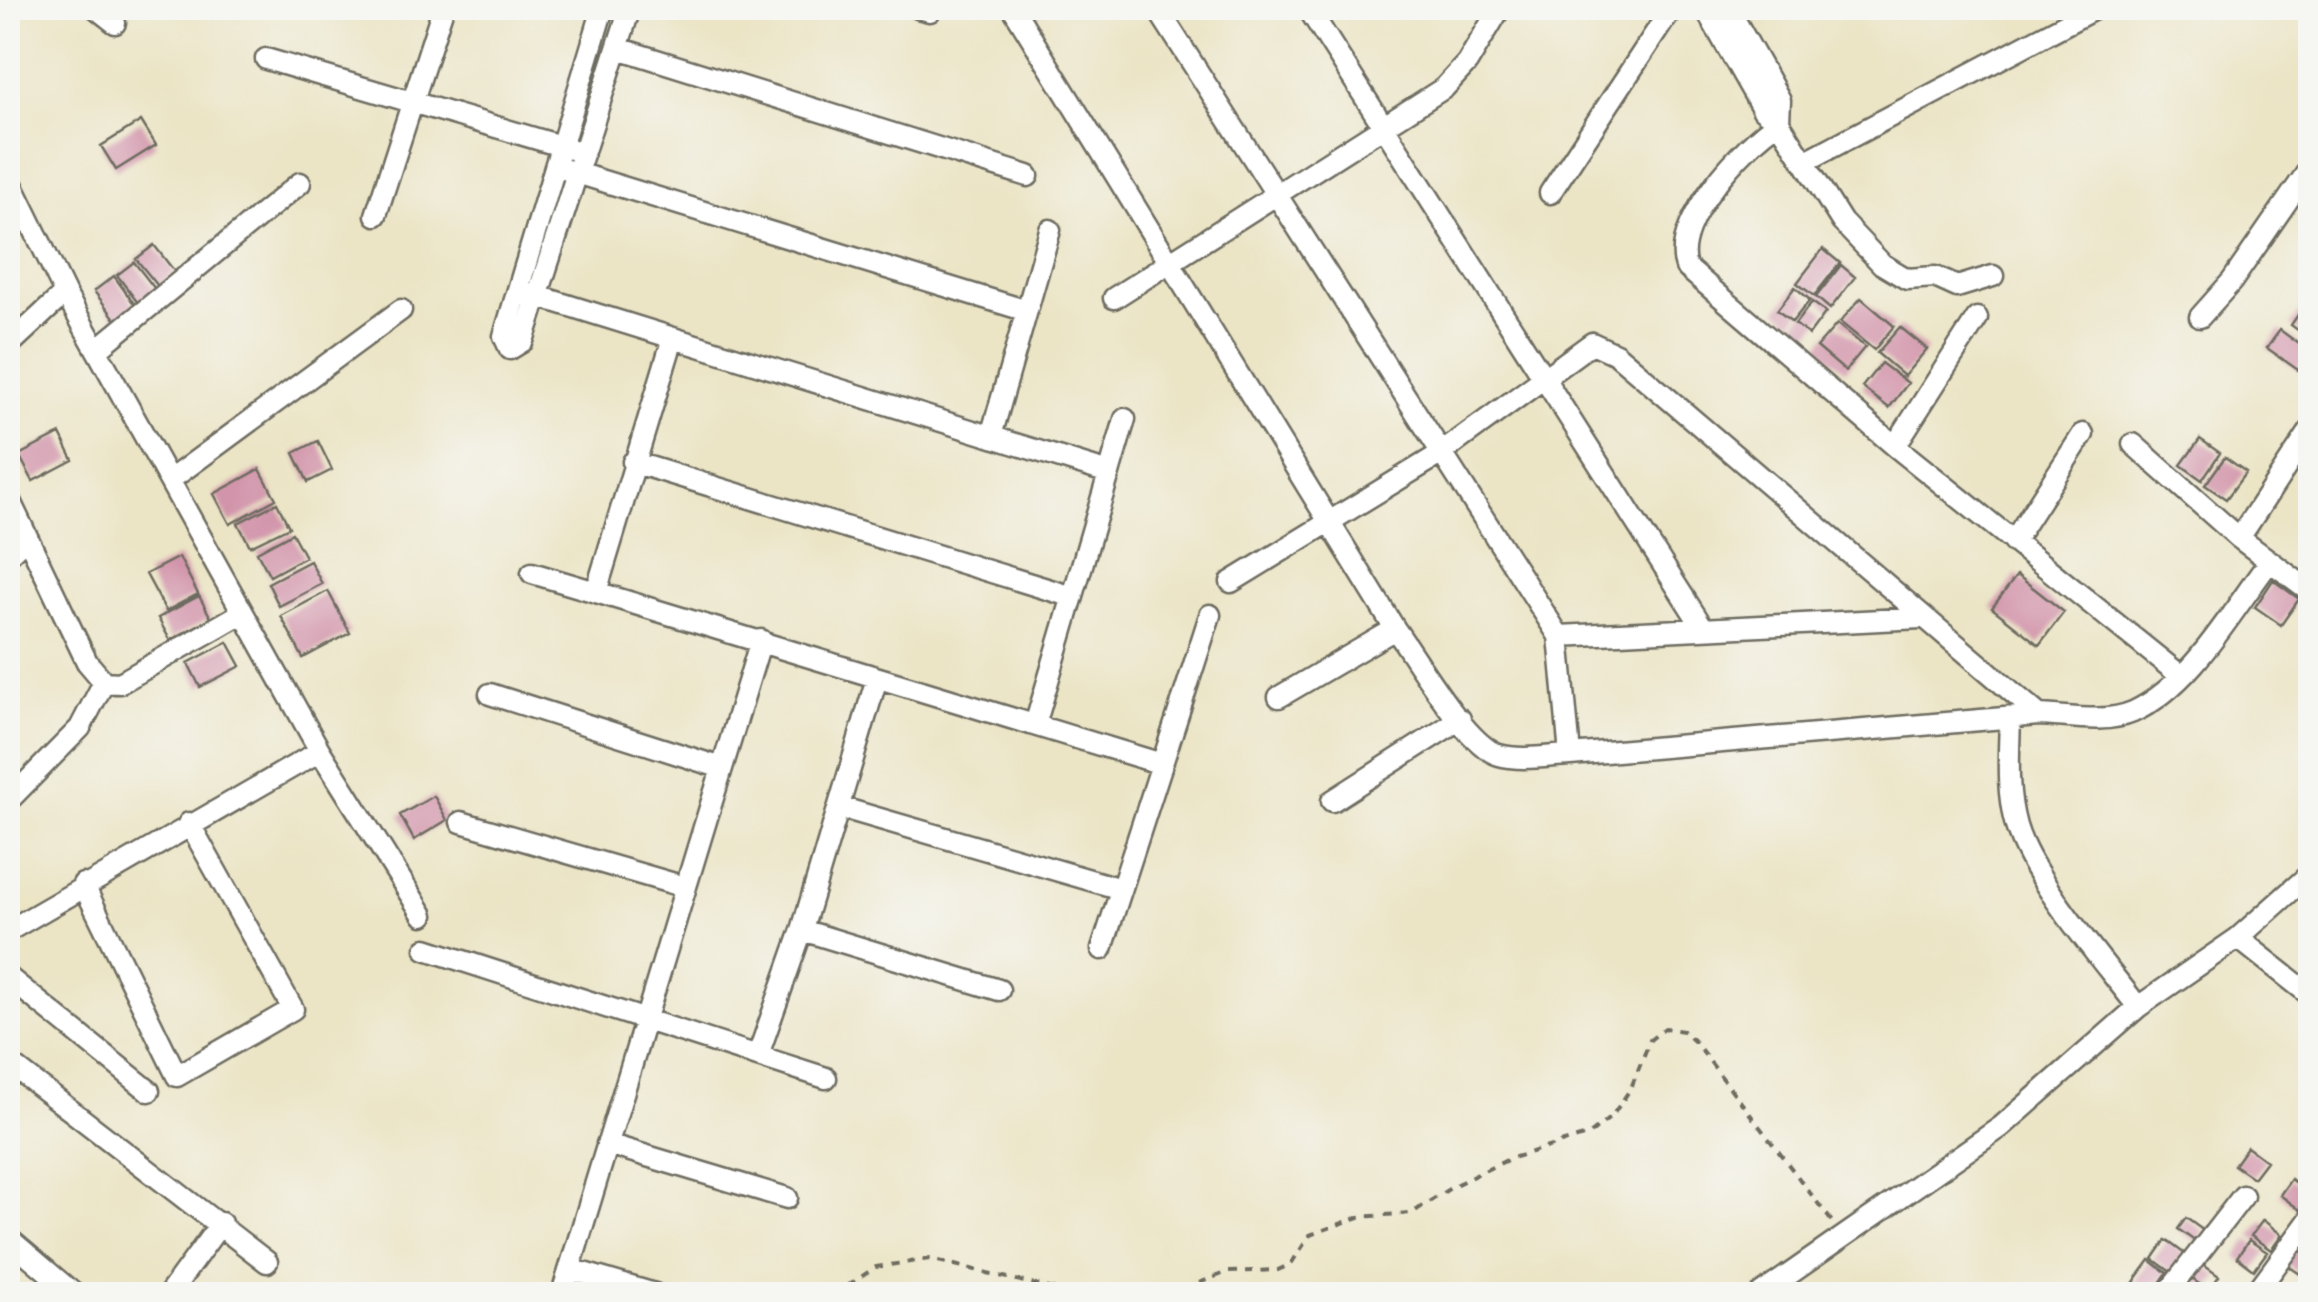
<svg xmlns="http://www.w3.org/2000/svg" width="2318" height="1302" font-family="Alegreya,serif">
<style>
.building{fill:#d294aa}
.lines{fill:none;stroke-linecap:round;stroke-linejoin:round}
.minor-casing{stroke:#6e6c61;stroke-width:25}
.path{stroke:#6e6c61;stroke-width:4;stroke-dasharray:8 8;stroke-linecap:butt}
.minor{stroke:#fff;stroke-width:20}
</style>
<rect width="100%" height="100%" fill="#f6f6f2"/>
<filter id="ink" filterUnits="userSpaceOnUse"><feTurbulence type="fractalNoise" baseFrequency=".01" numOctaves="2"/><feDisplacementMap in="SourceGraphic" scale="20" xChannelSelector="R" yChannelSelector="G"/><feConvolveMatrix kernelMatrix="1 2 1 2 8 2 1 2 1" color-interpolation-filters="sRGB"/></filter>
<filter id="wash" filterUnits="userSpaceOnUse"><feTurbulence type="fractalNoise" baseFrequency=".0048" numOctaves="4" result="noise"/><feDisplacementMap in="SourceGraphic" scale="40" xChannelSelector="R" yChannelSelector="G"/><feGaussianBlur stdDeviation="2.25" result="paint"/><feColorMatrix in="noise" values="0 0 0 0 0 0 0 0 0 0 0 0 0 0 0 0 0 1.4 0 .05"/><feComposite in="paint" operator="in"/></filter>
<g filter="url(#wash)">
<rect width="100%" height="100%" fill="#ebe4c5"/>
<g id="blocks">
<path class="building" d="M 141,121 L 156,145 L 116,170 L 101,146 Z
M 154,245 L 175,272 L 158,286 L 136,259 Z
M 1823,249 L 1840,263 L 1814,296 L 1797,283 Z
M 134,262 L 155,289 L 138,303 L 117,275 Z
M 1841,265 L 1855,277 L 1830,309 L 1816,297 Z
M 114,276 L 135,305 L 116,320 L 94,291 Z
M 1795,287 L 1810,300 L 1792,322 L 1777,310 Z
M 1861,298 L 1894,326 L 1874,350 L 1840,322 Z
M 1812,302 L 1826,312 L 1809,335 L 1795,324 Z
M 2304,306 L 2310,311 L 2310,339 L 2291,325 Z
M 1837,324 L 1865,347 L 1845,371 L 1817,347 Z
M 1900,327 L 1927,349 L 1904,376 L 1877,353 Z
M 2280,330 L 2310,352 L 2298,370 L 2267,348 Z
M 1881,363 L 1908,383 L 1889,408 L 1862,387 Z
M 60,434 L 73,460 L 33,481 L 19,455 Z
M 2200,439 L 2220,453 L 2202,480 L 2181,465 Z
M 318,441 L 332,470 L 308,482 L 294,453 Z
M 2225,457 L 2246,472 L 2226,499 L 2205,485 Z
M 260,469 L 276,499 L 230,524 L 214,494 Z
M 277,503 L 289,527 L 250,546 L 238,523 Z
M 292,533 L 305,557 L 270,576 L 257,552 Z
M 179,557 L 198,594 L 166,611 L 146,574 Z
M 310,561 L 322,584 L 279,606 L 268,583 Z
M 2017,575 L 2064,612 L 2039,645 L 1992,608 Z
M 2273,580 L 2299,599 L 2281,625 L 2255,607 Z
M 328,591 L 350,633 L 303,658 L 281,616 Z
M 199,596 L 211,618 L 170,640 L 158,618 Z
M 228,642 L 241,666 L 200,687 L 188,663 Z
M 434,796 L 447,820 L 414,840 L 400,815 Z
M 2247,1147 L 2266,1161 L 2253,1178 L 2234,1165 Z
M 2291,1179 L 2310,1193 L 2300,1210 L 2280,1195 Z
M 2186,1218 L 2204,1231 L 2196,1242 L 2178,1229 Z
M 2263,1220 L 2282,1235 L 2271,1250 L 2251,1236 Z
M 2166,1240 L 2185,1254 L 2172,1273 L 2153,1259 Z
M 2249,1240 L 2267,1252 L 2254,1270 L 2237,1257 Z
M 2296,1247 L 2310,1258 L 2300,1274 L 2284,1263 Z
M 2150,1260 L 2167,1273 L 2152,1294 L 2134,1282 Z
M 2199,1262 L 2219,1276 L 2209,1291 L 2188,1276 Z
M 2185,1284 L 2201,1294 L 2177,1294 Z"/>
</g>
</g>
<g filter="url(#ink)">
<use href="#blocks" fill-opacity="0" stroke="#6e6c61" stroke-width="2.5"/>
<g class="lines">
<g class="minor-casing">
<path id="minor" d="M 96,8 L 115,23
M 603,8 L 504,336 L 510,349 L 523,341 L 630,8
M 918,8 L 930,11
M 1013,8 L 1395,629 C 1416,658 1466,745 1499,755 C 1520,761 1548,756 1570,755 L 2039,715 C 2068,716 2105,724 2133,712 C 2192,685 2232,610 2270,561
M 1157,8 L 1559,636 L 1570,755
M 1308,8 L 1702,626
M 1705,8 L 1763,110 L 1779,122 L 1842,222 L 1882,264 L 1907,279 L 1935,277 L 1957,287 L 1993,276
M 1728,8 L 1780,100 L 1779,122
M 618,48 L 1028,176
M 266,59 L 571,149
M 1779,122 C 1745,143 1670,224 1686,267 L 1895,446 L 2181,676
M 1804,162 L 2096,8
M 567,170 L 1024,310
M 8,176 L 65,293 L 8,346
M 1550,193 L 1672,8
M 376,215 L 443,8
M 65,293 L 320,751 L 423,915
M 528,293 L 1109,473
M 1114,298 L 1444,88 L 1467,63 L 1500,8
M 2200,317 L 2232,281 L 2310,168
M 99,348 L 300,183
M 991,436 L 1050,230
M 2133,444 L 2239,538 L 2310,591
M 1895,446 L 1977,318
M 633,462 L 1073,597
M 170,480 L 401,310
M 8,497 L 87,662 L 104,682 L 120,683 L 242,613
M 2239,538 L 2310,431
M 2013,542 L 2083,434
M 8,555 L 27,537
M 532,573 L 596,592 L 673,338
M 1231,582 L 1440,454 L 1592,343 L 1616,354 L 2039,715
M 596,592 L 1162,764 L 1102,949
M 1559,636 L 1921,618
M 490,694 L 722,768
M 1279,697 L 1395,629
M 1035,725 L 1125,419
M 1162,764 L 1210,615
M 8,801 L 80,728 L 104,682
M 1332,801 L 1460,719
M 839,807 L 1121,889
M 461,822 L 685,887
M 83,884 L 177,1076 L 293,1009 L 189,823
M 802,930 L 999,990
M 8,931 L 320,751
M 2238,938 L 2310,995
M 426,949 L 826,1078
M 8,977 L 149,1091
M 2138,1007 L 2238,938 L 2310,874
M 758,1055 L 802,930 L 877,678
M 8,1062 L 267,1262
M 607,1144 L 787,1198
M 8,1238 L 74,1294
M 570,1269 L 655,1294
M 169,1294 L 221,1223
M 562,1294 L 761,640
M 1761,1294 L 2001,1127 L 2138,1007 C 2102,960 2032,880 2016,826 C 2006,791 2009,754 2010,718
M 2167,1294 L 2243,1196
M 2255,1294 L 2310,1219"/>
</g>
<path class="path" d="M 835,1294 L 876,1267 L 930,1259 L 1074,1294
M 1169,1294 L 1228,1272 L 1278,1270 L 1291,1264 L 1310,1235 L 1359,1217 L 1412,1213 L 1455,1185 L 1509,1159 L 1590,1134 L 1612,1116 L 1631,1088 L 1650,1040 L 1665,1028 L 1683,1031 L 1695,1042 L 1833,1223"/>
<use href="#minor" class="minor"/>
</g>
</g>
<rect width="2318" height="1302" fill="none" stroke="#f6f6f2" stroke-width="40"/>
</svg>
